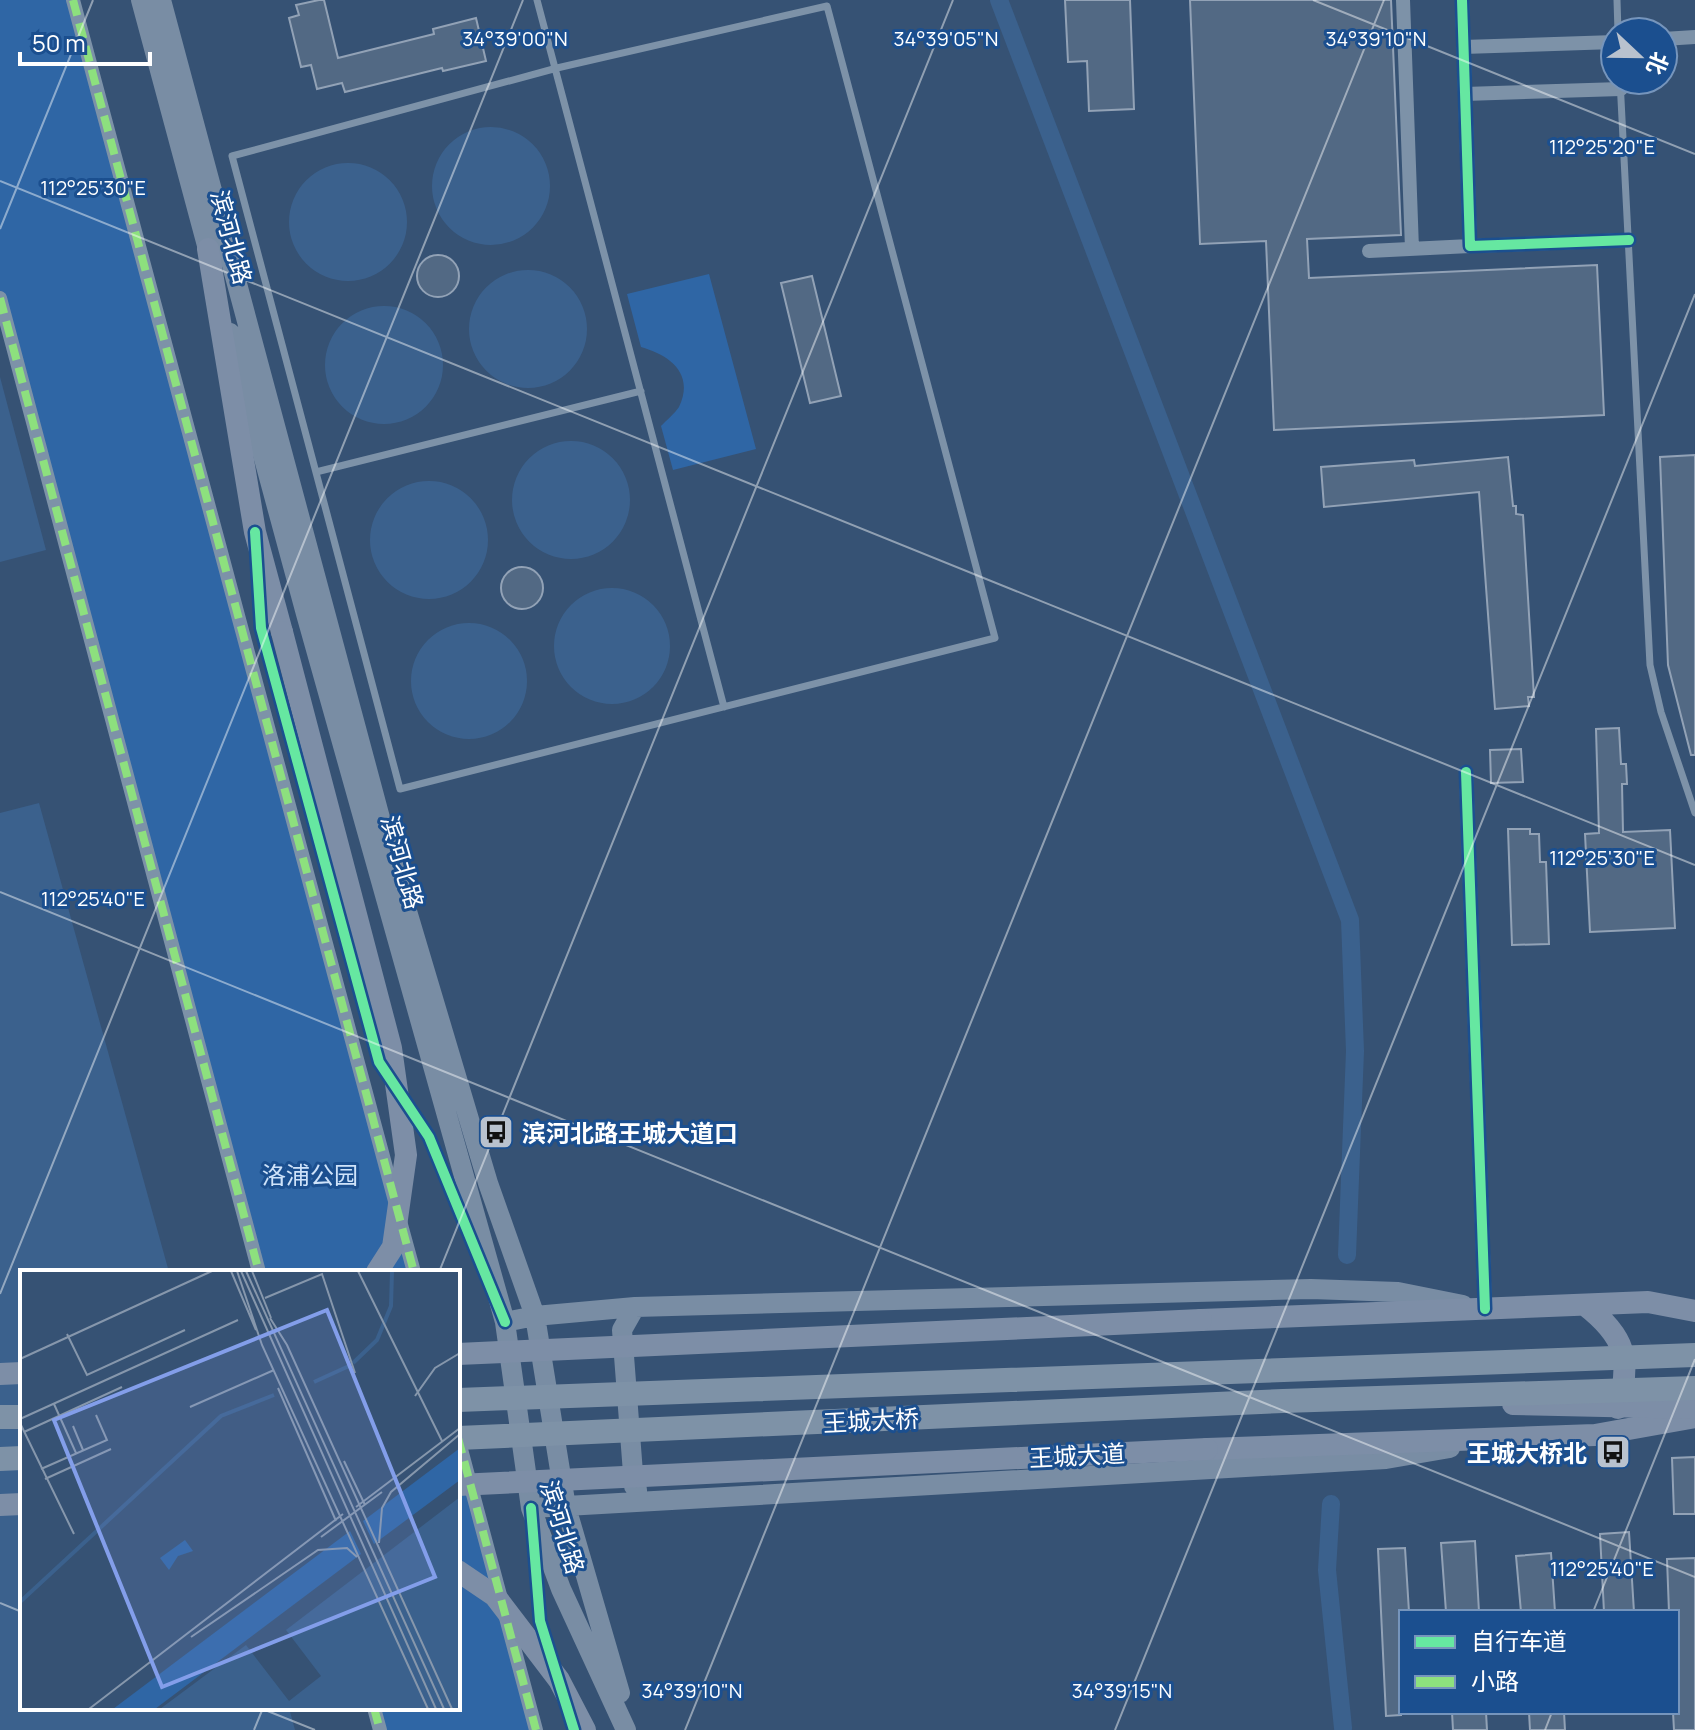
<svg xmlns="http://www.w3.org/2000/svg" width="1695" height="1730" font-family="Manrope,'Noto Sans SC',sans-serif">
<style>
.green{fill:#2f66a5}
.water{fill:#3b618d}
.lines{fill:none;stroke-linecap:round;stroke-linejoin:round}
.canal{stroke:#3b618d;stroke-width:18}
.building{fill:#526984;stroke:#92a2b6;stroke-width:2}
.lane{stroke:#7d92a8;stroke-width:7}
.street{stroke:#7d92a8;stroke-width:14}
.secondary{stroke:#798da4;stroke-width:20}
.primary{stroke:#7d8ea7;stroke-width:22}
.highway{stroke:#7e92a7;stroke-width:24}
.primary-bridge{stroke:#7d8ea7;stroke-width:22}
.highway-bridge{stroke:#7e92a7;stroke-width:24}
.quiet{stroke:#8de07e;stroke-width:8;stroke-dasharray:16 8;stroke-linecap:butt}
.cycleway-casing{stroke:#1b4f8f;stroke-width:15}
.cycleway{stroke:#66e7a1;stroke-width:10}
.ticks{fill:none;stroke:#fff;stroke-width:2;stroke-opacity:0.45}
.labels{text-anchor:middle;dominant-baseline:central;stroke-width:6;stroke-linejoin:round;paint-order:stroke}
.street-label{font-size:24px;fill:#fff;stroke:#1b4f8f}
.poi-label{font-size:24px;font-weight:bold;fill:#fff;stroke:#1b4f8f;text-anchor:start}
.park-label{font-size:24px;fill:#cfe3fa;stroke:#1b4f8f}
.inset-river{fill:none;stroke:#3b618d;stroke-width:4}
.inset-road{fill:none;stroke:#8697ac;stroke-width:2}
.view{fill:#839eea;fill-opacity:0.15;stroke:#839eea;stroke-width:4}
.inset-edge{fill:none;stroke:#fff;stroke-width:4}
.ticks-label{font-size:20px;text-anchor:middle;fill:#fff;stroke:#1b4f8f;stroke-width:6;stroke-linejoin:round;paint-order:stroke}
</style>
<rect width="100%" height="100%" fill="#365274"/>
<path class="green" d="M 0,0 L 73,0 L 414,1272 L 259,1272 L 0,298 Z
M 709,274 L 756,449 L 673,470 L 661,426 C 667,420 675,413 679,407 C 695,373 669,355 641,347 L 627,294 Z
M 458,1464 L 536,1730 L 380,1730 L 374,1708 L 458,1708 Z"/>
<path class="water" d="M432 186a59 59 0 1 1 118 0a59 59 0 1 1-118 0Z
M289 222a59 59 0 1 1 118 0a59 59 0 1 1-118 0Z
M469 329a59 59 0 1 1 118 0a59 59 0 1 1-118 0Z
M325 365a59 59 0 1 1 118 0a59 59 0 1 1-118 0Z
M 0,377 L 46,550 L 0,562 Z
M512 500a59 59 0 1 1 118 0a59 59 0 1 1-118 0Z
M370 540a59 59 0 1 1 118 0a59 59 0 1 1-118 0Z
M554 646a58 58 0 1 1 116 0a58 58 0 1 1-116 0Z
M411 681a58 58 0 1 1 116 0a58 58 0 1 1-116 0Z
M 39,803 L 169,1272 L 22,1272 L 22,1708 L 289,1708 L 295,1730 L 0,1730 L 0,813 Z"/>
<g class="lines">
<path class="canal" d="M 999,0 L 1350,920 L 1355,1051 L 1347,1255
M 1331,1504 L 1327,1570 L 1343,1728"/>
</g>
<path class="building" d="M 319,0 L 324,0 L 338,58 L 434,34 L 433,29 L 476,18 L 486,61 L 443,71 L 442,68 L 345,92 L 342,83 L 317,89 L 311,65 L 301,67 L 289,18 L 299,15 L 296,5 Z
M 1065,0 L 1130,0 L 1134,109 L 1089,111 L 1087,61 L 1068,62 Z
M 1190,0 L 1391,0 L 1401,235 L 1307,239 L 1309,278 L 1597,265 L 1604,415 L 1274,430 L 1266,241 L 1200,244 Z
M417 276a21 21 0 1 1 42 0a21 21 0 1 1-42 0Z
M 812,276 L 841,396 L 810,403 L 781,283 Z
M 1695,455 L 1695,755 L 1691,755 L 1668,665 L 1660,457 Z
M 1508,457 L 1513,506 L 1516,506 L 1516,514 L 1523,515 L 1534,697 L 1528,697 L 1529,706 L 1495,709 L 1479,492 L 1324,507 L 1321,467 L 1414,460 L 1415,466 Z
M501 588a21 21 0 1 1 42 0a21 21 0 1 1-42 0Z
M 1619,728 L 1621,764 L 1626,764 L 1627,784 L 1622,784 L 1623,832 L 1670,830 L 1675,928 L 1590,932 L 1585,834 L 1599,833 L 1596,729 Z
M 1521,749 L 1523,782 L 1491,783 L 1490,750 Z
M 1508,829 L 1530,829 L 1530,834 L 1539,834 L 1540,862 L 1546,862 L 1549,944 L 1512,945 Z
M 1695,1457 L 1695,1514 L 1674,1514 L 1672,1458 Z
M 1629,1532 L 1634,1612 L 1604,1612 L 1600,1534 Z
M 1475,1541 L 1479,1612 L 1446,1612 L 1441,1543 Z
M 1405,1548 L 1409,1612 L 1401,1612 L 1401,1715 L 1386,1716 L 1378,1549 Z
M 1551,1553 L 1555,1612 L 1521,1612 L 1516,1556 Z
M 1695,1558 L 1695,1730 L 1674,1730 L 1673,1712 L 1677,1712 L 1677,1612 L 1669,1612 L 1667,1559 Z
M 1452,1712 L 1486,1712 L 1487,1730 L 1453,1730 Z
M 1529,1712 L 1564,1712 L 1565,1730 L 1530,1730 Z"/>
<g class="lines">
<path class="lane" d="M 537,0 L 724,707
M 1617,0 L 1618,32
M 827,6 L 995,638 L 400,789 L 232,156 L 557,68 Z
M 1620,80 L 1650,665 L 1661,712 L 1695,813
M 316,472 L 641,391"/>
<path class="street" d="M 73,0 L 395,1201
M 1403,0 L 1412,249
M 1462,0 L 1470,246 L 1629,240
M 1663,39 L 1695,37
M 1463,47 L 1615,42
M 1465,94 L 1621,89
M 1369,251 L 1470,246
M 0,298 L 259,1272
M 1466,772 L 1485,1309
M 400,1221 L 414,1272
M 458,1438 L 536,1730
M 374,1708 L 380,1730"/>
<path class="secondary" d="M 141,0 L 212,264
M 161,0 L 387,844 L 488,1183 L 535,1316 L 566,1507 L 620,1693
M 230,333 L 306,614 L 505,1322 L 531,1508 L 561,1589 L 626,1730
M 635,1307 L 622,1330 L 634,1486 L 637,1490
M 505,1322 L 535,1316 L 635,1307 L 1311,1289 L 1398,1292 L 1463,1305
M 531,1508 L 1386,1459 L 1450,1448"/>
<path class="primary" d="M 208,249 L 255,532 L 282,632
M 1585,1305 C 1625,1336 1632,1359 1618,1408
M 1201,1320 L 1648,1302 L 1695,1311
M 0,1374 L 22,1373
M 1207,1449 L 1595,1435 L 1695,1417
M 0,1505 L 22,1504"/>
<path class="highway" d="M 0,1417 L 22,1417
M 0,1459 L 22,1458"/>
<path class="primary-bridge" d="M 282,632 L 391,1048 L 406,1155 L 393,1247 L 377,1272
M 458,1354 L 1201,1320
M 1513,1404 L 1695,1408
M 458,1485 L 1207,1449
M 458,1571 L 495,1596 L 559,1680 L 585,1730"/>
<path class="highway-bridge" d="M 458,1400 L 1695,1355
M 458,1438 L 1283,1401 L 1695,1388"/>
<path class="quiet" d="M 73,0 L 414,1272
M 0,298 L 259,1272
M 458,1438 L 536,1730
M 374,1708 L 380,1730"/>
<g class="cycleway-casing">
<path id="cycleway" d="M 1462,0 L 1470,246 L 1629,240
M 255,532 L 261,628 L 379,1062 L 429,1137 L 505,1322
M 1466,772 L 1485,1309
M 531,1508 L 540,1621 L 574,1730"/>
</g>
<use href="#cycleway" class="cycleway"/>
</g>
<path class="ticks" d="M 1313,0 L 1695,154M 0,181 L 1695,865M 0,229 L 93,0M 0,892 L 1695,1577M 439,1272 L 953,0M 0,1294 L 523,0M 0,1603 L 22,1612M 1593,1612 L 1695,1359M 260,1708 L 315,1730M 254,1730 L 263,1708M 685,1730 L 1384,0M 1115,1730 L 1695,294M 1545,1730 L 1552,1712"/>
<defs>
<g id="bus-square" transform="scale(1.8)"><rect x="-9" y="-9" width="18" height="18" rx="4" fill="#b9c2ce" stroke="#1b4f8f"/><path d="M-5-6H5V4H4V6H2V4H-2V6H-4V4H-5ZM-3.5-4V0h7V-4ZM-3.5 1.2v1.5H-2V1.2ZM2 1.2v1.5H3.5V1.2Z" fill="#111"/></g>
</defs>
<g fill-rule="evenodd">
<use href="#bus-square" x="496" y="1132"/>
<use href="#bus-square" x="1613" y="1452"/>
</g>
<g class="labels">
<g class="street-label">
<text transform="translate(232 237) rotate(75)">滨河北路</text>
<text transform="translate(403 862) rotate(74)">滨河北路</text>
<text transform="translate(871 1420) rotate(-3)">王城大桥</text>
<text transform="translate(1077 1455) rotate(-3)">王城大道</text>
<text transform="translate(563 1527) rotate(73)">滨河北路</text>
</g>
<g class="poi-label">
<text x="522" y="1132">滨河北路王城大道口</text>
<text x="1587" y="1452" text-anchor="end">王城大桥北</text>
</g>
<g class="park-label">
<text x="310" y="1174">洛浦公园</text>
</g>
</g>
<g transform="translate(20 1270)">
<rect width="440" height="440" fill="#365274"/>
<path d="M 440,178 L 440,210 L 354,274 L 343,251 ZM 330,261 L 341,284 L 135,439 L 93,439 ZM 165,270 L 173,281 L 158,286 L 149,300 L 140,288 Z" fill="#2f66a5"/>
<path d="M 440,227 L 440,439 L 140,439 L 226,375 L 269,431 L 301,406 L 266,360 Z" fill="#3b618d"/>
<path class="inset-river" d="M 333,93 L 357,70 L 371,36 L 372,1M 294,112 L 329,96M 0,332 L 201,146 L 254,125"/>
<path class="inset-road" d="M 211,1 L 236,60M 217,1 L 242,75 L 408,439M 221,1 L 416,439M 226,1 L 424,439M 232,1 L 251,48M 338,1 L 422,171M 245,28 L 302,4 L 335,103M 250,48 L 267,75 L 432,439M 47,64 L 67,105 L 165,60M 0,89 L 192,1M 258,118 L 316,251M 395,126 L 415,98 L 440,83M 34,134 L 56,183M 170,137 L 254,100M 0,149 L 218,50M 0,153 L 54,264M 53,156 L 63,180M 4,162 L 102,117M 324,191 L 345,235M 21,199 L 87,170 L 76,145M 25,209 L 91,179M 336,237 L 440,158M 301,267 L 362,222M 359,273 L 362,238 L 371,222 L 440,164M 171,367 L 298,280 L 327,278 L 337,287M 69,439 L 323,244"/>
<path class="view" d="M 307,40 L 415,307 L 142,417 L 34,150 Z"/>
<rect width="440" height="440" class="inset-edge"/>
</g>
<g class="ticks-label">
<text x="946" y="46">34°39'05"N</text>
<text x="1376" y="46">34°39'10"N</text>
<text x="515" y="46">34°39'00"N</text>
<text x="1602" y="154">112°25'20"E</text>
<text x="93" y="195">112°25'30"E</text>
<text x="1602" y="865">112°25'30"E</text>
<text x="93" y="906">112°25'40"E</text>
<text x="1602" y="1576">112°25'40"E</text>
<text x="692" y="1698">34°39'10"N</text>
<text x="1122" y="1698">34°39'15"N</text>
</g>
<rect x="1399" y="1610" width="280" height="104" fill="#1b4f8f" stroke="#7695bc" stroke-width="2"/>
<rect x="1415" y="1636" width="40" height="12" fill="#66e7a1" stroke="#7695bc" stroke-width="2"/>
<text x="1471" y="1650" font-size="24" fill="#ffffff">自行车道</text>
<rect x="1415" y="1676" width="40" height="12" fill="#8de07e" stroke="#7695bc" stroke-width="2"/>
<text x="1471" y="1690" font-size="24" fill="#ffffff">小路</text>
<g transform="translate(1639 56) rotate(112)"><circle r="38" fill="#1b4f8f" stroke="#7695bc" stroke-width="2"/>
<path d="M0-6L14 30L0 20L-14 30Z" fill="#b9c2ce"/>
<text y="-12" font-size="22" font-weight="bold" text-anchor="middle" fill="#ffffff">北</text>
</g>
<path d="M20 52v12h130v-12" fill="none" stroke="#ffffff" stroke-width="4"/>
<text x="32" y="52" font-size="24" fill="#ffffff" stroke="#1b4f8f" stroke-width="6" paint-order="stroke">50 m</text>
</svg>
